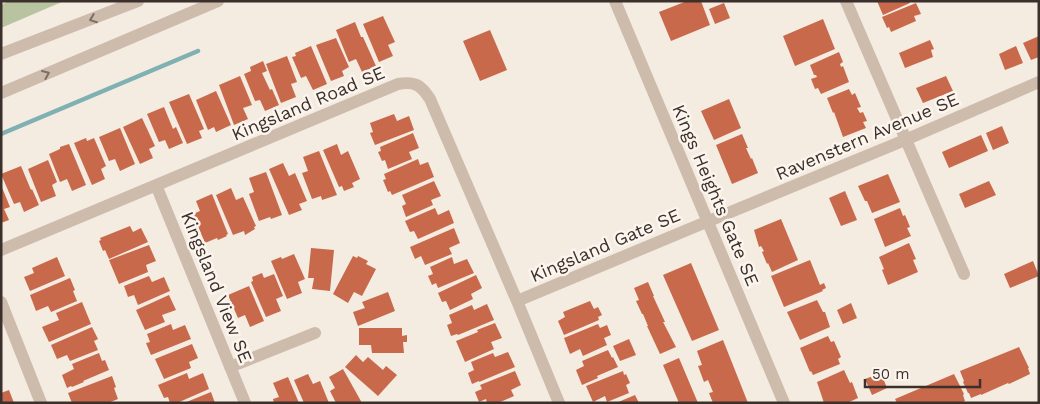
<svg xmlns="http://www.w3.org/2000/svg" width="1040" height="404" font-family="'Work Sans',sans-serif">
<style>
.green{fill:#b8c4a0}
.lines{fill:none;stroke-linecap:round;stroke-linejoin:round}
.stream{stroke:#7fb0b2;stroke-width:4.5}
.building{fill:#c8694b}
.minor{stroke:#cdbbac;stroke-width:12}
.tertiary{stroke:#cdbbac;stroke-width:12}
.oneway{stroke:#7d6f65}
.labels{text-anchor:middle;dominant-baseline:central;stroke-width:5;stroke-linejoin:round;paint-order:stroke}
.street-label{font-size:18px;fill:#3b302b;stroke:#fbf5ee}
</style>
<rect width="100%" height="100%" fill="#f4ebe1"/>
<path class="green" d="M 9,1 L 64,1 L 1,28 L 1,5 Z"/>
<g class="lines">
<path class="stream" d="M 1,134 L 198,51"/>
</g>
<path class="building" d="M 687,1 L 701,1 L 710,25 L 671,41 L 659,12 Z
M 877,1 L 909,1 L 910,3 L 883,15 Z
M 724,3 L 730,18 L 715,24 L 709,9 Z
M 916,3 L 921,14 L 914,16 L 916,21 L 891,32 L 889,27 L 887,28 L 882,17 Z
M 383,16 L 395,42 L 388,45 L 393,56 L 379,62 L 363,24 Z
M 823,19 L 835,49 L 795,66 L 783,36 Z
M 355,22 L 361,37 L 363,37 L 376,66 L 362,72 L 356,59 L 349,62 L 336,30 Z
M 490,30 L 507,70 L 480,81 L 463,41 Z
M 1039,36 L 1039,57 L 1031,60 L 1023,43 Z
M 336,38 L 349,67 L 342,71 L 344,76 L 331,81 L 316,45 Z
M 930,40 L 934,49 L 931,50 L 933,57 L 905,68 L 899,53 Z
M 311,46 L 327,84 L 313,90 L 306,76 L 301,78 L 292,57 L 296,56 L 295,53 Z
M 1016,46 L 1023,63 L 1005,70 L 999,54 Z
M 839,52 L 843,62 L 840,64 L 841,67 L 843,66 L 849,82 L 821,94 L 818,88 L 815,89 L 811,79 L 817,77 L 816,75 L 814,75 L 810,65 Z
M 287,56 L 297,82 L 291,84 L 296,97 L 281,103 L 266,64 Z
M 263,61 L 267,71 L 262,73 L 270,90 L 272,89 L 279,105 L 265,111 L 260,100 L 255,101 L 244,74 L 251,71 L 250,67 Z
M 240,76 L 252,105 L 243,108 L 248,119 L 234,125 L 219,85 Z
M 946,76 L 953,91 L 923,103 L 916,88 Z
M 849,89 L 852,95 L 855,93 L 861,107 L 857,108 L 860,113 L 863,112 L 867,121 L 863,122 L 866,128 L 843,137 L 834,112 L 833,113 L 827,98 Z
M 216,91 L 231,125 L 216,132 L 214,127 L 208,130 L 196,100 Z
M 189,94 L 204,129 L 199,131 L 202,138 L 187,144 L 169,102 Z
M 729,99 L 741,128 L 714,140 L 701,111 Z
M 164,107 L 173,129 L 176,127 L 183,143 L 169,149 L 165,140 L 159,142 L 147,114 Z
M 394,114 L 397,121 L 409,116 L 414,130 L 375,145 L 370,133 L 373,132 L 370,123 Z
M 142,118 L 155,146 L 149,149 L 153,158 L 140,164 L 123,127 Z
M 1002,126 L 1009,143 L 993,150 L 986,133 Z
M 120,128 L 135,164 L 120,171 L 115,159 L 109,161 L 99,137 Z
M 413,133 L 419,148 L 409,152 L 412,159 L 388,169 L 385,160 L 382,161 L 378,152 L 381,151 L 380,147 Z
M 742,134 L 748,148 L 746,148 L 751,159 L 752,158 L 758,173 L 732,184 L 716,145 Z
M 981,135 L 988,151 L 949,168 L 942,152 Z
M 86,138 L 87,141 L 94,138 L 106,166 L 101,169 L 105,179 L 92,185 L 74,143 Z
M 69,144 L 86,185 L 72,191 L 67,179 L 60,182 L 49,154 L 60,149 L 60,147 Z
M 337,144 L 341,155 L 348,151 L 360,179 L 352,183 L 354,187 L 344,191 L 342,186 L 339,187 L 323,150 Z
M 319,151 L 337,195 L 322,200 L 321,196 L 312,199 L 302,173 L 308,171 L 303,157 Z
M 418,159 L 420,165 L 428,162 L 434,177 L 392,195 L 390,191 L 388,192 L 383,180 L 386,179 L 384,174 Z
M 48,160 L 57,182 L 52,185 L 56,196 L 41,202 L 28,169 Z
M 283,163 L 289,176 L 295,173 L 307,201 L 299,204 L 302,210 L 289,215 L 269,169 Z
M 21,166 L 31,190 L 32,189 L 39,205 L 24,212 L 20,202 L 14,204 L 1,174 Z
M 266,172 L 282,215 L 271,219 L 270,217 L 259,221 L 249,194 L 254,192 L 249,178 Z
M 888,174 L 900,202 L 872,213 L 867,201 L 865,201 L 858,186 Z
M 434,181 L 441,196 L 431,200 L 433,205 L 406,217 L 402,206 L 406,204 L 402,195 Z
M 989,181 L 996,195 L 965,208 L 959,194 Z
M 1,185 L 10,207 L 4,209 L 9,220 L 1,223 Z
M 231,188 L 236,200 L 243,197 L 256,226 L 254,227 L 255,229 L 245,235 L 244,231 L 233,235 L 216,195 Z
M 845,191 L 857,220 L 841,226 L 829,198 Z
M 212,194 L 228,234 L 226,235 L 227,236 L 218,240 L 217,238 L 205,243 L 193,214 L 200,211 L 196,201 Z
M 435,208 L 438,215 L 449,210 L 454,223 L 418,239 L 414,231 L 410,232 L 405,221 Z
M 900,208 L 903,216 L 905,215 L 910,227 L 907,228 L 911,236 L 885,247 L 874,219 Z
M 781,219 L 798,260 L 772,272 L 768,263 L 767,264 L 762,252 L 764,251 L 761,246 L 759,247 L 754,230 Z
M 130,226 L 133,232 L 141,228 L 148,242 L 109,259 L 105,250 L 103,251 L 99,241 L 101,240 L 100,238 Z
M 454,228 L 460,243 L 449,248 L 452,254 L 425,265 L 421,256 L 415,259 L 410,247 Z
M 909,243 L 916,259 L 913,260 L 918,272 L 888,285 L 882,270 L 884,269 L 879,257 Z
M 149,245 L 156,261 L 146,265 L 148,272 L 119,284 L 109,260 Z
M 311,248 L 334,250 L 330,291 L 312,289 L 314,278 L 308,278 Z
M 294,254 L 305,279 L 298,282 L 302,293 L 287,299 L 271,261 L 281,257 L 282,259 Z
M 353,256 L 357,258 L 358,256 L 368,261 L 366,264 L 376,269 L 362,296 L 354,292 L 348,303 L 333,294 Z
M 57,257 L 65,276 L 30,291 L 24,277 L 34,273 L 32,268 Z
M 452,257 L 454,264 L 467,259 L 474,273 L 438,288 L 436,283 L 432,285 L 428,276 L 433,274 L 430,267 Z
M 810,260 L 820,285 L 824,283 L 826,288 L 822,290 L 823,291 L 784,307 L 771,276 Z
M 1033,261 L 1039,276 L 1010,288 L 1004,274 Z
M 691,263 L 719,330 L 692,341 L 663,275 Z
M 262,273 L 264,278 L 274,274 L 283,296 L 276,299 L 281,311 L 266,317 L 251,282 L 253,281 L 252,277 Z
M 476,275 L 482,288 L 471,294 L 473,299 L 450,310 L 446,301 L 442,302 L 438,293 Z
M 149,276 L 152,282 L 164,277 L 170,291 L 138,305 L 134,295 L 128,297 L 124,286 Z
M 70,278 L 75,290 L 73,291 L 77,301 L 51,312 L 48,306 L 36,311 L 30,295 Z
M 648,282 L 654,296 L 653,296 L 665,322 L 663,322 L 676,347 L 660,354 L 647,326 L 648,326 L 643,314 L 642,314 L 636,301 L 639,300 L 634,288 Z
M 249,286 L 264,321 L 250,327 L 245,315 L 238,318 L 228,295 Z
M 388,292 L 395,311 L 358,326 L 353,312 L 365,308 L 362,302 Z
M 169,295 L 176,310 L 162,315 L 165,322 L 145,330 L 136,310 Z
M 817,300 L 823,312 L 825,312 L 830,327 L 800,340 L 787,312 Z
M 590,301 L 594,309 L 598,307 L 602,315 L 598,317 L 599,320 L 564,335 L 558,321 L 565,317 L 563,312 Z
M 82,302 L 91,324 L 49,342 L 42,327 L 59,320 L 56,313 Z
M 851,303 L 857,318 L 843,324 L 837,310 Z
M 487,304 L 494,320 L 458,335 L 457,334 L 451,336 L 447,325 L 452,323 L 449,315 L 472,305 L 474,310 Z
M 495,323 L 502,338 L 491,342 L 494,349 L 465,362 L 456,341 L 478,332 L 477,330 Z
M 171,324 L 173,330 L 185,325 L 191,339 L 151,355 L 146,343 L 150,342 L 147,334 Z
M 598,324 L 600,328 L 607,325 L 611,335 L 604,338 L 607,345 L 583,356 L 580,349 L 570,354 L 564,338 Z
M 92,327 L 98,339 L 94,341 L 98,350 L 70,361 L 67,355 L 57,359 L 51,345 Z
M 359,328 L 402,328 L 402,336 L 407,335 L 407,342 L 403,342 L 404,353 L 372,353 L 371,345 L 359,345 Z
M 828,336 L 831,342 L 834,341 L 841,357 L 838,359 L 840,364 L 813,375 L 811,371 L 810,372 L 800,348 Z
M 629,339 L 636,355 L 620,361 L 613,346 Z
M 723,340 L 748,403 L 713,403 L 709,393 L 713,392 L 708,380 L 704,382 L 698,366 L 702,365 L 697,351 Z
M 192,344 L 198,358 L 189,362 L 191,368 L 164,379 L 155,359 Z
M 1019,347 L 1029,368 L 1028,368 L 1030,374 L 1009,384 L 1008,383 L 981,395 L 981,394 L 971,398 L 969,393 L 968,393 L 963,382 L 964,381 L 960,371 Z
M 608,350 L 612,358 L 613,357 L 618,367 L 597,376 L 598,378 L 582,385 L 576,370 L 584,366 L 582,361 Z
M 508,352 L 515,367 L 479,382 L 479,381 L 472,384 L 468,373 L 474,370 L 471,362 L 493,353 L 495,357 Z
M 99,353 L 102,361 L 105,360 L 109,370 L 83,381 L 84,382 L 72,387 L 71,386 L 67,388 L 62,375 L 74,369 L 72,364 Z
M 356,355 L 363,362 L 368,357 L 383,370 L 386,366 L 397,375 L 378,396 L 345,367 Z
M 679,358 L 698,403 L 679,403 L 663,365 Z
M 343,369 L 362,403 L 336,403 L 330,391 L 335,388 L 329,377 Z
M 844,370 L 850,383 L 852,382 L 858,398 L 847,403 L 824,403 L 817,382 Z
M 515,371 L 521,385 L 511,390 L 514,396 L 498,403 L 487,403 L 486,399 L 479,402 L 475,392 L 482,389 L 480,385 Z
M 623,371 L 624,375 L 626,374 L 630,383 L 626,385 L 629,393 L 607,402 L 605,396 L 593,402 L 586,386 Z
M 187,373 L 189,379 L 203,373 L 209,389 L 177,403 L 170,403 L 168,397 L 164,398 L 158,385 Z
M 881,373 L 887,388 L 872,395 L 865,379 Z
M 308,374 L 313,384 L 320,381 L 329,403 L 304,403 L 294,380 Z
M 954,374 L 964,394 L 963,395 L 965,401 L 961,403 L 897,403 L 895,399 Z
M 112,376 L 116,387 L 114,388 L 118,399 L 108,403 L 72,403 L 68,393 Z
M 288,377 L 299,403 L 274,403 L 273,399 L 279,397 L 273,383 Z
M 9,390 L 14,403 L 1,403 L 1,393 Z
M 211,392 L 215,403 L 184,403 Z
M 635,395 L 639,403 L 616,403 Z"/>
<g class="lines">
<path class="minor" d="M 615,1 L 784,403
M 846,1 L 964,274
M 156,185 L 245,403
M 1,250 L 398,84 C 415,81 421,85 430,99 L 517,301 L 559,403
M 517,301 L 687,230 L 905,140 L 1039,82
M 1,302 L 41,403
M 230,367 L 315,333"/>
<path class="tertiary" d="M 1,54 L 138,1
M 1,93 L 218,1"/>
</g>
<defs><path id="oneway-chevron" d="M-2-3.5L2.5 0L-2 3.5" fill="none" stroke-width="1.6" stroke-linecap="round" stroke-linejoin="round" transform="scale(1.25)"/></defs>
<g class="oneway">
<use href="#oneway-chevron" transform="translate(93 19) rotate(159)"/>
<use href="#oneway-chevron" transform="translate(46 74) rotate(-23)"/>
</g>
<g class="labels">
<g class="street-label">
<text transform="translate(308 103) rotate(-23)">Kingsland Road SE</text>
<text transform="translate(867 136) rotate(-23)">Ravenstern Avenue SE</text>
<text transform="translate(716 195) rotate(67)">Kings Heights Gate SE</text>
<text transform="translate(605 245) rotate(-23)">Kingsland Gate SE</text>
<text transform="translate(217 287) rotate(68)">Kingsland View SE</text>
</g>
</g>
<rect width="1040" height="404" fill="none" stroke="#3b302b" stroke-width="5"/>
<path d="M865 379v8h115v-8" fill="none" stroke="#3b302b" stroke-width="2.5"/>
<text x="872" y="379" font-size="15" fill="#3b302b" stroke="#fbf5ee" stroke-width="4" paint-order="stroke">50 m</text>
</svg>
